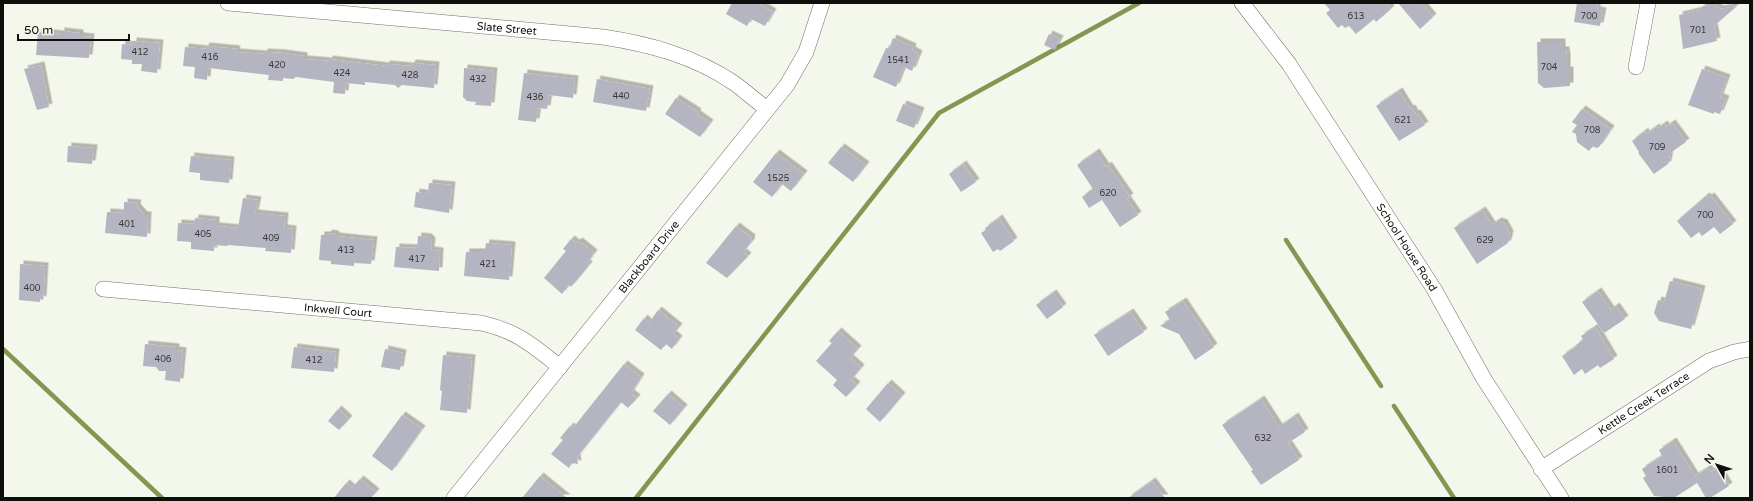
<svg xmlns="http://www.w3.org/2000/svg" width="1753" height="501" font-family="'Varela Round',sans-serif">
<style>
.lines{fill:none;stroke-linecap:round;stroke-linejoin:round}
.stream{stroke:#869551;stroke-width:4.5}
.building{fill:#b4b5c0;filter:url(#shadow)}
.minor-casing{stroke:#6f7268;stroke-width:16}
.minor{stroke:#fff;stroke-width:15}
.labels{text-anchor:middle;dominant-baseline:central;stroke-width:4;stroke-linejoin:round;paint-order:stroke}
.number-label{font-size:9px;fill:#383839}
.street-label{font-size:11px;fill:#0e0f0c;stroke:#f4f7eb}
</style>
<defs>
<filter id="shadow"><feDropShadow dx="3.5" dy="-3.5" stdDeviation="0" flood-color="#0004"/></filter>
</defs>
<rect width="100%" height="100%" fill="#f4f7eb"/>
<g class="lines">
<path class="stream" d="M 1286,240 L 1381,386
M 3,349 L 162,498
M 1394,406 L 1454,498
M 636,498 L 939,113 L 1139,3"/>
</g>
<path class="building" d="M 732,3 L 757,3 L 773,12 L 765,26 L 751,19 L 747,26 L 726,14 Z
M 1324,3 L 1386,3 L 1391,9 L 1376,22 L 1374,19 L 1356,34 L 1349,26 L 1345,28 L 1342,25 L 1338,28 L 1326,13 L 1330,10 Z
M 1398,3 L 1421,3 L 1433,17 L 1420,29 Z
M 1577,3 L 1598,3 L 1597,10 L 1603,11 L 1600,26 L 1574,22 Z
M 1714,5 L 1720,9 L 1737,6 L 1714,26 L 1717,41 L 1683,49 L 1679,15 L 1700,10 L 1703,6 Z
M 61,31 L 80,33 L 80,36 L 91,37 L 89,58 L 36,55 L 38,32 L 61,34 Z
M 1049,34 L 1060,39 L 1055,50 L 1044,45 Z
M 893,38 L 913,47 L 912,50 L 919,54 L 912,71 L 904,67 L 896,87 L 873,77 L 886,48 L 889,49 Z
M 133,41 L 160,43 L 157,73 L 141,71 L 142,64 L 132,64 L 132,60 L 121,59 L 122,44 L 133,45 Z
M 1537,42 L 1562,42 L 1562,50 L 1566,50 L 1567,58 L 1567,70 L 1570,70 L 1570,86 L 1544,88 L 1538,83 Z
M 206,46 L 237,49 L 236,52 L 264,54 L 264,52 L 283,53 L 304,56 L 304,59 L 329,61 L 329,59 L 386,66 L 386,64 L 411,66 L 412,63 L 436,65 L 434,88 L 402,85 L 398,88 L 395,85 L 365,82 L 365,85 L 346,83 L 345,94 L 333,93 L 334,82 L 296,77 L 293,79 L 283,78 L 283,81 L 268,80 L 269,75 L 208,68 L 207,80 L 194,78 L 195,67 L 183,66 L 185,47 L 205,49 Z
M 41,65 L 49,107 L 37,110 L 24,69 Z
M 464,68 L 494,71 L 491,106 L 475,105 L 476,102 L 467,101 L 463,97 Z
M 1702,69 L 1727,78 L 1720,97 L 1726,99 L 1720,114 L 1714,112 L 1714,114 L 1688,105 Z
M 524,73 L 575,79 L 573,98 L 549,95 L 547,109 L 538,108 L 536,122 L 518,120 Z
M 597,79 L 650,89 L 646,111 L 593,102 Z
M 1399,91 L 1410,109 L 1412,108 L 1415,114 L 1417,113 L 1425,125 L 1399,141 L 1376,106 Z
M 676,98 L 698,112 L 697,114 L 710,123 L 700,137 L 665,114 Z
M 903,104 L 921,111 L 914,128 L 896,121 Z
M 1582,109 L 1611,129 L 1599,147 L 1596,148 L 1593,146 L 1589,151 L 1577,142 L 1576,134 L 1572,132 L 1577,125 L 1572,122 Z
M 1672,123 L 1686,142 L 1670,153 L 1668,164 L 1654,174 L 1638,153 L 1639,152 L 1632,141 L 1645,131 L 1646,134 L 1656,127 L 1657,129 L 1664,124 L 1666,127 Z
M 68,146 L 94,148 L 92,164 L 67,162 Z
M 841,147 L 866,165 L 853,182 L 828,163 Z
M 1096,152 L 1106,167 L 1108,165 L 1130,197 L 1127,199 L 1138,215 L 1120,227 L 1102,200 L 1089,208 L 1082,197 L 1093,189 L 1077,165 Z
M 776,153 L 804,174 L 791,191 L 782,184 L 772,197 L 753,182 Z
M 191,156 L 231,160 L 229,183 L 200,180 L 200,173 L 189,172 Z
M 963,164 L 976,182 L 961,192 L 949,174 Z
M 429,183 L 452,185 L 449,213 L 414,207 L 416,192 L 428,194 Z
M 1706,196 L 1708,198 L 1711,196 L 1733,224 L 1720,234 L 1714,227 L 1702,236 L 1699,232 L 1691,238 L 1677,221 Z
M 243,198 L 258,200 L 255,213 L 285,216 L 284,228 L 293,229 L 291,253 L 265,251 L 266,248 L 228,245 L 227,246 L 214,245 L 214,251 L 191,249 L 191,242 L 177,241 L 178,223 L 194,224 L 195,218 L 216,220 L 216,226 L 238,228 Z
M 124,202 L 138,203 L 137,207 L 144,215 L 148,215 L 147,237 L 105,233 L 107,212 L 124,213 Z
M 1482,210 L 1492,225 L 1498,221 L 1504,223 L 1510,234 L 1508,243 L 1477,264 L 1454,228 Z
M 999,218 L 1014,241 L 1000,251 L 998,249 L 993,252 L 981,233 L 986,230 L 985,228 Z
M 736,226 L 752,238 L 751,240 L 752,241 L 743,252 L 748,256 L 727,278 L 706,263 Z
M 329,233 L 335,234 L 336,236 L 374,240 L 371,264 L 354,263 L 354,266 L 331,264 L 331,261 L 319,260 L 321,235 L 327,235 Z
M 418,236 L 428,237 L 432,241 L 431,250 L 440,251 L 439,271 L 394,267 L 396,247 L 417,248 Z
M 571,239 L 576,243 L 579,241 L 594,253 L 587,263 L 589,265 L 571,287 L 569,285 L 562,294 L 544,278 L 566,251 L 563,249 Z
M 486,243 L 512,245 L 509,280 L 464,276 L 466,252 L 485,252 Z
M 20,264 L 45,266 L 43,300 L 40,299 L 40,302 L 19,300 Z
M 1670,281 L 1702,289 L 1691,329 L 1659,321 L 1654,313 L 1658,300 L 1664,302 Z
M 1598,291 L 1611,310 L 1616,306 L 1625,319 L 1604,333 L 1582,302 Z
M 1053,293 L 1063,307 L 1047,319 L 1036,305 Z
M 1183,301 L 1214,347 L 1195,360 L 1179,334 L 1160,326 L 1170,320 L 1165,312 Z
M 658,310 L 679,327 L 673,334 L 679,339 L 672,349 L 666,344 L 661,350 L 635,330 L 644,318 L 649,323 Z
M 1130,312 L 1144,332 L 1108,356 L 1094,335 Z
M 1595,327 L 1614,359 L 1600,368 L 1598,365 L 1585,374 L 1582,369 L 1574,375 L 1562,356 L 1577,346 L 1576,345 L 1583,340 L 1581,336 Z
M 838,331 L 858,349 L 850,358 L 861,368 L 851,380 L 857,385 L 846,397 L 833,385 L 837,380 L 816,361 L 832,343 L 829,341 Z
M 145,344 L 176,347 L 176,350 L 183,351 L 180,382 L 165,380 L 166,371 L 159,371 L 156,367 L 143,366 Z
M 294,347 L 336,352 L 334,372 L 291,368 Z
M 385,349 L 403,353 L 400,370 L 381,367 Z
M 443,355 L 472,358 L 467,413 L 440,410 L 442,391 L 440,390 Z
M 624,364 L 641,377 L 631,393 L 637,398 L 628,408 L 621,402 L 577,457 L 578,464 L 572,463 L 569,468 L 551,454 L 563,440 L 560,438 L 570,426 L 573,428 Z
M 888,383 L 902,396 L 880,422 L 866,409 Z
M 668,394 L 684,408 L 670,425 L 653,411 Z
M 1261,399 L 1279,427 L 1295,416 L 1305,432 L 1288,443 L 1299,460 L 1261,485 L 1251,471 L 1253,470 L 1222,425 Z
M 338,409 L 349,419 L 339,430 L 328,421 Z
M 402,415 L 422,429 L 392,471 L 372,456 Z
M 1673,441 L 1695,476 L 1708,468 L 1711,472 L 1718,468 L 1729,486 L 1710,498 L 1706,498 L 1697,483 L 1674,498 L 1654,496 L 1643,478 L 1646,476 L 1642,469 L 1662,456 L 1659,450 Z
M 540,476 L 567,498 L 522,498 Z
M 360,479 L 376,492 L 371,498 L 334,498 L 346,483 L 352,488 Z
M 1152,481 L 1165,498 L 1128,498 Z"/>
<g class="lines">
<g class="minor-casing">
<g id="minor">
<path id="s1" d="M 228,3 L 603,37 C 649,44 694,56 734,83 C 745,91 756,101 767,109"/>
<path id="s2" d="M 1242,3 L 1289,64 L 1316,106 L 1434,289 L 1484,379 L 1561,498"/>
<path d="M 1636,67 L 1648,3"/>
<path id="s3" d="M 103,289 L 481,323 C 517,331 532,345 560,367"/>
<path id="s4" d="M 1541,469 L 1709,361 L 1734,352 L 1750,349"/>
<path id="s5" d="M 454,498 L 787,85 L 806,52 L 822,3"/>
</g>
</g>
<use href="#minor" class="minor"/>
</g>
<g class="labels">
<g class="number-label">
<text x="1356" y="16">613</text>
<text x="1589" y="16">700</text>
<text x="1698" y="30">701</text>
<text x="140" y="52">412</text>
<text x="210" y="57">416</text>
<text x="898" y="60">1541</text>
<text x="277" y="65">420</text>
<text x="1549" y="67">704</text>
<text x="342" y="73">424</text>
<text x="410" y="75">428</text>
<text x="478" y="79">432</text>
<text x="621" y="96">440</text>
<text x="535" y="97">436</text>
<text x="1403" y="120">621</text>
<text x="1592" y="130">708</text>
<text x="1657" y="147">709</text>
<text x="778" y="178">1525</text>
<text x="1108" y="193">620</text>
<text x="1705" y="215">700</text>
<text x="127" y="224">401</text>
<text x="203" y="234">405</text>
<text x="271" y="238">409</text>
<text x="1485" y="240">629</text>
<text x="346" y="250">413</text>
<text x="417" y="259">417</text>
<text x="488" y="264">421</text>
<text x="32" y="288">400</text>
<text x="163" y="359">406</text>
<text x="314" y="360">412</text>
<text x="1263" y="438">632</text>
<text x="1667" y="470">1601</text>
</g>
<g class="street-label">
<text stroke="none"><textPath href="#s1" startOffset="280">Slate Street</textPath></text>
<text stroke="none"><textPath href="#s2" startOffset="295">School House Road</textPath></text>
<text stroke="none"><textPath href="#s5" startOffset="310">Blackboard Drive</textPath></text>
<text stroke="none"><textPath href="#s3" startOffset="236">Inkwell Court</textPath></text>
<text stroke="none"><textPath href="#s4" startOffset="122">Kettle Creek Terrace</textPath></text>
</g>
</g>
<rect width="1753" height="501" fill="none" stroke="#0e0f0c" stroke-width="8"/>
<g transform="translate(1717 465) rotate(309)" stroke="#f4f7eb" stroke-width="3" paint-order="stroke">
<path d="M0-3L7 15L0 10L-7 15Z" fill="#0e0f0c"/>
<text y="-6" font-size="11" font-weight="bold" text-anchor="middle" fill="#0e0f0c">N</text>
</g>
<path d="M18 34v6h111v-6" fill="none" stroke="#0e0f0c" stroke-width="2"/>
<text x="24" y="34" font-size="12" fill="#0e0f0c" stroke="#f4f7eb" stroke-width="3" paint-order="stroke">50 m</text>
</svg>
